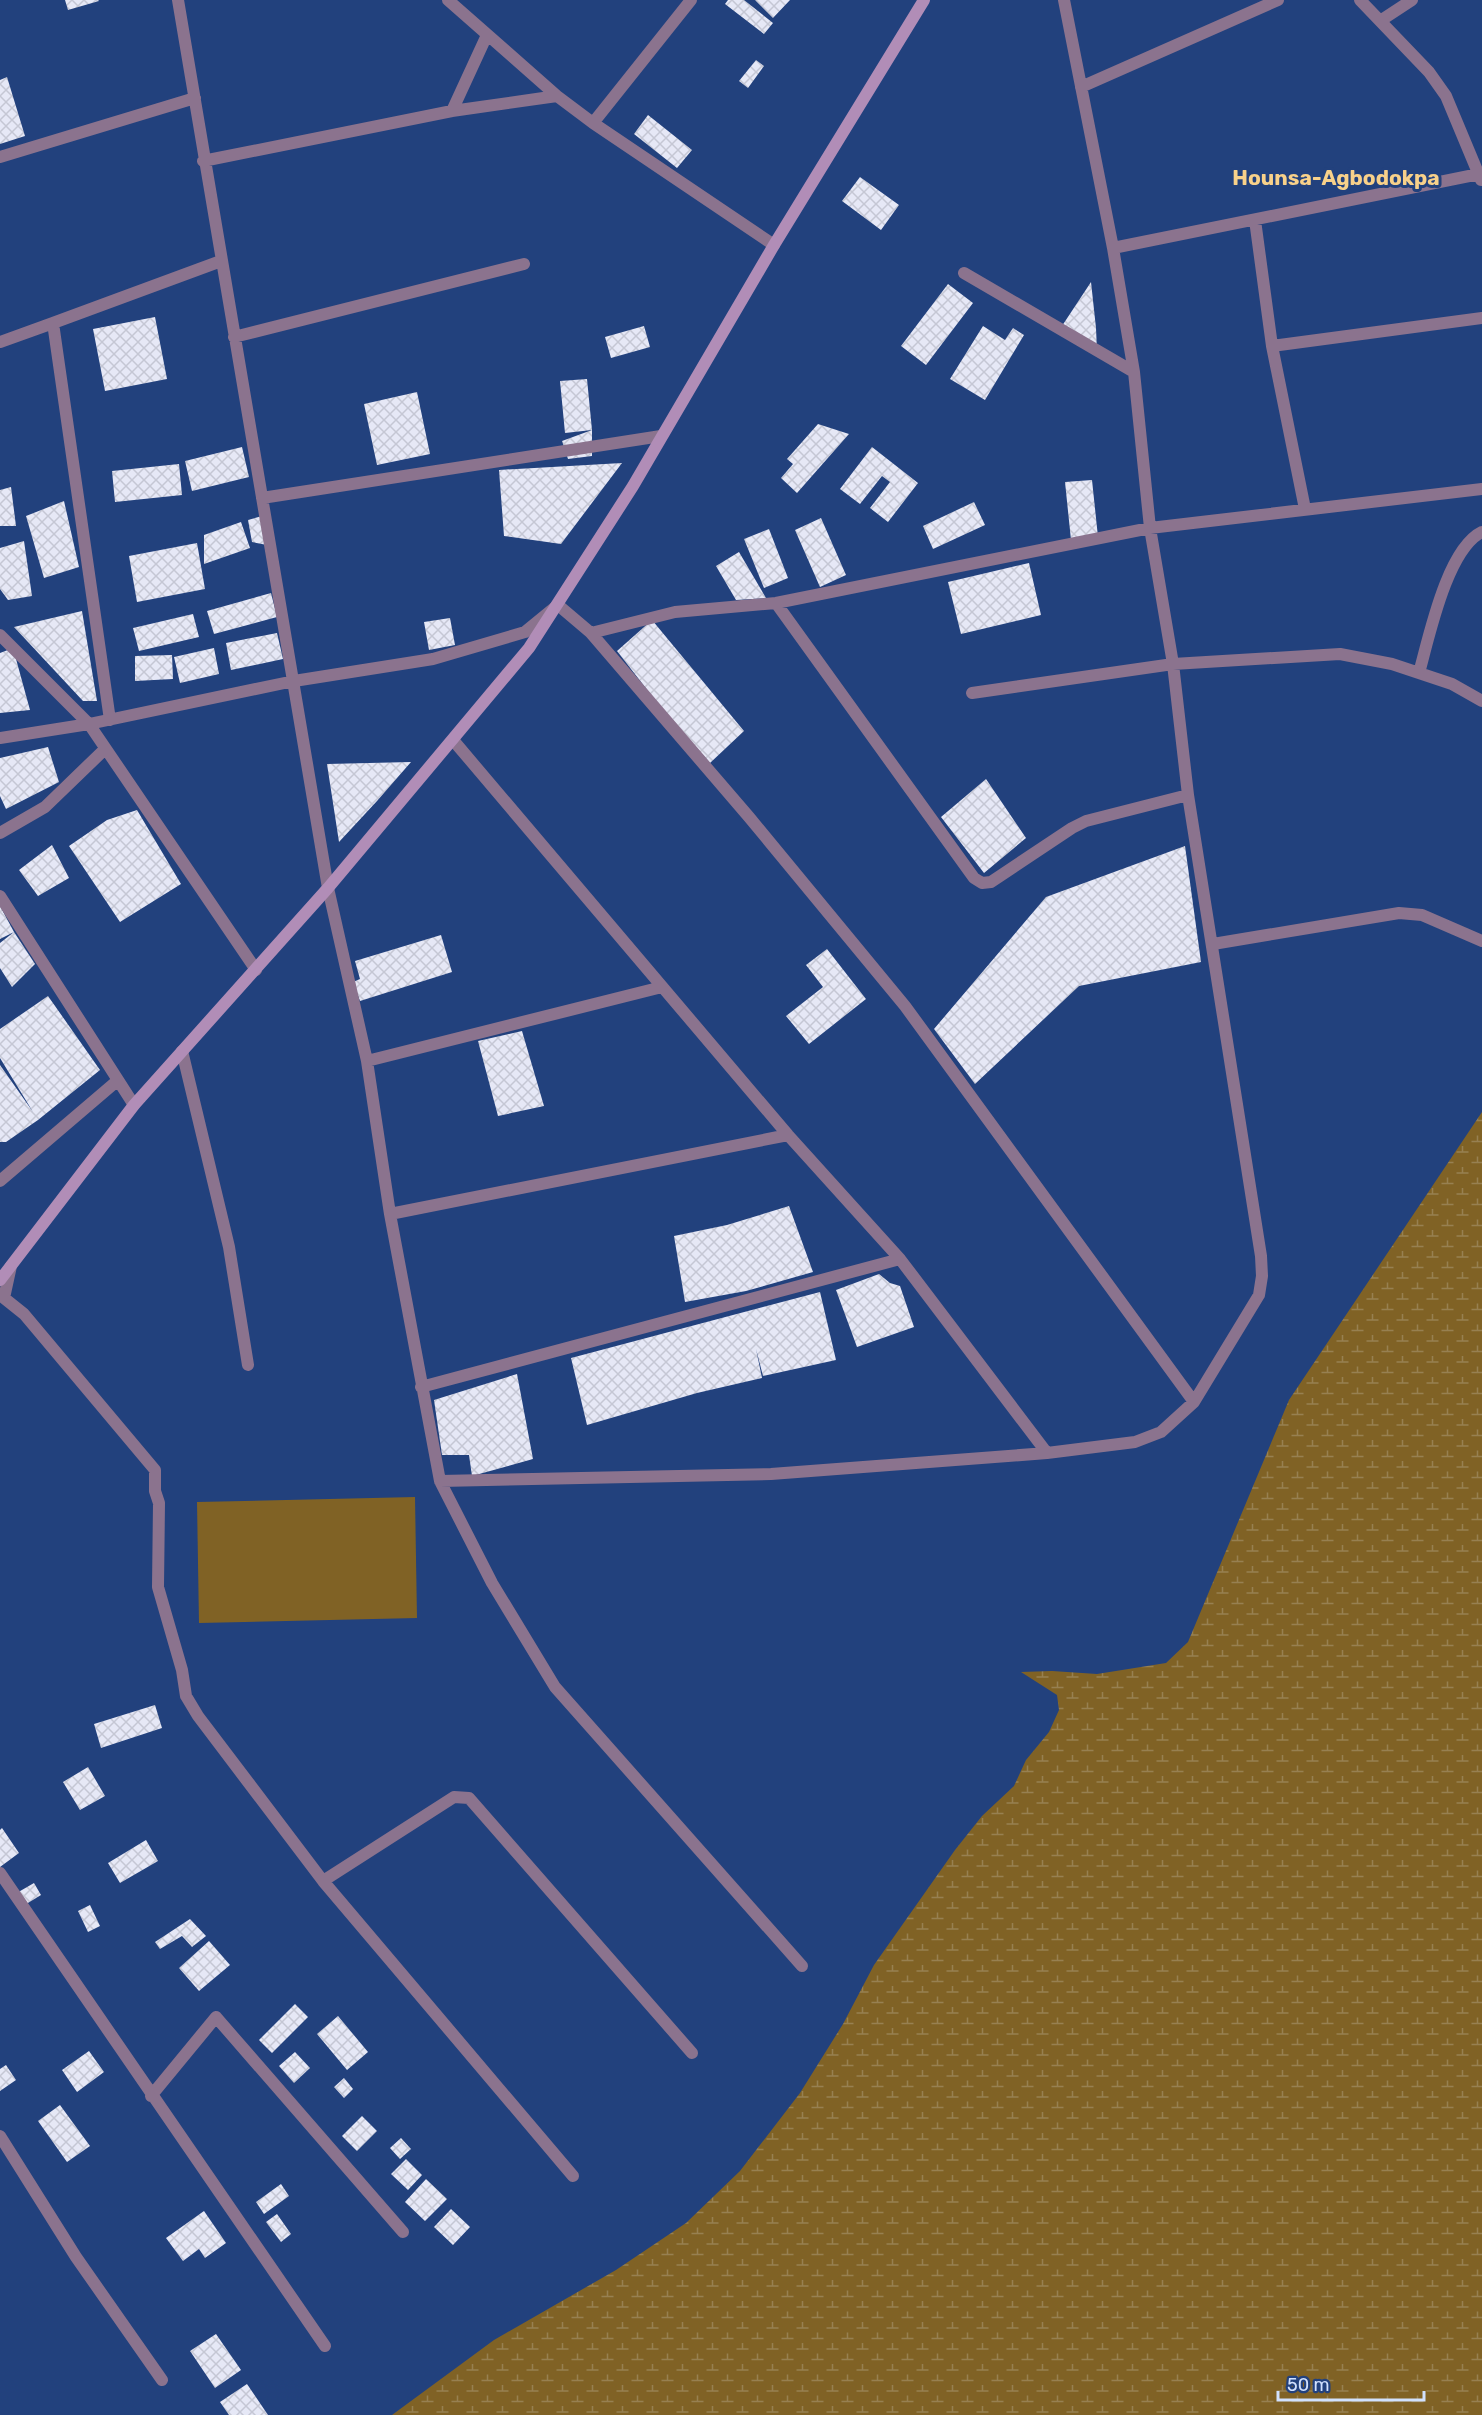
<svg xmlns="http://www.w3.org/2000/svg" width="1482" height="2415" font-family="Rubik,sans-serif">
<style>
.wetland{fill:url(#wetland-marsh)}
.pitch{fill:#806225}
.building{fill:url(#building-cross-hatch)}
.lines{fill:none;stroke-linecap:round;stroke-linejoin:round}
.street{stroke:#8b738e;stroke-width:12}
.secondary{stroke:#b18db7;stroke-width:12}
.labels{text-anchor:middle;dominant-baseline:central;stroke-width:6;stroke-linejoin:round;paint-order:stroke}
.quarter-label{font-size:21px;font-weight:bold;fill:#f8d18a;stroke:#22417d}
</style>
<defs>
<pattern id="wetland-marsh" width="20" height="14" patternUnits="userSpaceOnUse" patternTransform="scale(1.5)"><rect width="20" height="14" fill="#806225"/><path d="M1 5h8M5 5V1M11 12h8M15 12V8" fill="none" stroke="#978051"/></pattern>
<pattern id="building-cross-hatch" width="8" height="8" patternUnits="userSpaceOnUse" patternTransform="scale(1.5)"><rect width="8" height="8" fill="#e6e8f6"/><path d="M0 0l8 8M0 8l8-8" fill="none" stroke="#c5c7d4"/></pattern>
</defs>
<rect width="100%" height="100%" fill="#22417d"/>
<path class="wetland" d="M 1482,1112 L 1482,2415 L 392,2415 L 494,2340 L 616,2270 L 686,2223 L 740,2171 L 800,2093 L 843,2024 L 874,1965 L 955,1850 L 982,1816 L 1014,1786 L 1026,1760 L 1049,1732 L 1059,1710 L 1057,1695 L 1021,1672 L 1052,1671 L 1097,1674 L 1166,1663 L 1188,1642 L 1289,1400 Z"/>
<path class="pitch" d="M 415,1497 L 417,1618 L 199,1623 L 197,1502 Z"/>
<path class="building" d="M 65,0 L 98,0 L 99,1 L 68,10 Z
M 728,0 L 744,0 L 773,23 L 764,34 L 725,4 Z
M 755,0 L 790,0 L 773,18 Z
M 756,60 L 764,66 L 748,88 L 739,81 Z
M 7,77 L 25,136 L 0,144 L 0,80 Z
M 648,115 L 692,150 L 677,168 L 634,134 Z
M 860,177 L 899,205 L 881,230 L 842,201 Z
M 1091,282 L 1096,328 L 1097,351 L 1060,329 Z
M 948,284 L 973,303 L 926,365 L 901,346 Z
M 155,317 L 167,379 L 105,391 L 93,329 Z
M 644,326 L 650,347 L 611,358 L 605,337 Z
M 983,326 L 1005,340 L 1013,328 L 1024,335 L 985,400 L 950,379 Z
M 587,379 L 592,430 L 565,433 L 560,381 Z
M 417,392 L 430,454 L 377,465 L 364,404 Z
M 818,424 L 849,434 L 797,493 L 781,478 L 793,464 L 787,459 Z
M 592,430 L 592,456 L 568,459 L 562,441 Z
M 242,447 L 249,477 L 192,491 L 185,461 Z
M 872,447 L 918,483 L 888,522 L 870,508 L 890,482 L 882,476 L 860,504 L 840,489 Z
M 622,463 L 561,544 L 504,536 L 499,470 Z
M 179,464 L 182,495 L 115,502 L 112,471 Z
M 1092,480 L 1098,537 L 1071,540 L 1065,482 Z
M 11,487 L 16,526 L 0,526 L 0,490 Z
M 64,501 L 79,567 L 44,578 L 26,516 Z
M 974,502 L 985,525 L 933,549 L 923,526 Z
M 262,516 L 267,545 L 252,542 L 248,520 Z
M 821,518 L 846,575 L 820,587 L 795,530 Z
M 241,522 L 250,548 L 204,564 L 204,535 Z
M 769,529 L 788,578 L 764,588 L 744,539 Z
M 24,541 L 32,596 L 8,600 L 0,589 L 0,548 Z
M 197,543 L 205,589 L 137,602 L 129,556 Z
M 739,552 L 766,598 L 736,600 L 716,566 Z
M 1029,563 L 1041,615 L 961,634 L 948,582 Z
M 271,593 L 277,617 L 214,634 L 207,611 Z
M 82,611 L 97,701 L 83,701 L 14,627 Z
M 193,614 L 199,637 L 139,651 L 133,628 Z
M 450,618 L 455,645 L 429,650 L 424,622 Z
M 652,620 L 744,731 L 710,763 L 662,709 L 617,651 Z
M 277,633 L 283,659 L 231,670 L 226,643 Z
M 13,648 L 30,710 L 0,713 L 0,653 Z
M 214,648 L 219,674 L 180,683 L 174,657 Z
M 172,655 L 173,679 L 135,681 L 135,656 Z
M 48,747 L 59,782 L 6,809 L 0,796 L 0,758 Z
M 411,762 L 377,801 L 339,842 L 327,764 Z
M 986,779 L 1026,838 L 984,873 L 941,817 Z
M 137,810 L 181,884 L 120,922 L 69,846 L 107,820 Z
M 52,845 L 69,878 L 38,896 L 19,870 Z
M 1185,846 L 1201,962 L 1079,986 L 975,1084 L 934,1029 L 1046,897 Z
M 0,906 L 14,932 L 0,939 Z
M 14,932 L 35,964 L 12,987 L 0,968 L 0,943 Z
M 441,935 L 452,972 L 360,1001 L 353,982 L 360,979 L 355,961 Z
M 827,949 L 866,999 L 809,1044 L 786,1016 L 823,987 L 806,965 Z
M 48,996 L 100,1070 L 38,1120 L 6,1142 L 0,1142 L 0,1065 L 33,1112 L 0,1058 L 0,1029 Z
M 522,1031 L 544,1106 L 498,1116 L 478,1041 Z
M 789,1206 L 813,1272 L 746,1291 L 685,1302 L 674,1236 L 727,1225 Z
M 879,1274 L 890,1283 L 900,1286 L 914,1327 L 857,1347 L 836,1290 Z
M 820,1292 L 836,1360 L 763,1376 L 756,1349 L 762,1378 L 697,1393 L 587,1425 L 571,1358 Z
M 517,1374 L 533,1459 L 472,1476 L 469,1455 L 442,1455 L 434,1400 Z
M 155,1705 L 162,1728 L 101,1748 L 94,1724 Z
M 88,1767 L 105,1796 L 80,1810 L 63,1782 Z
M 2,1828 L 19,1853 L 0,1867 L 0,1830 Z
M 146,1840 L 158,1861 L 120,1883 L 108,1863 Z
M 34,1883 L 41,1895 L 23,1906 L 15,1894 Z
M 90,1905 L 100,1926 L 88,1932 L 78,1911 Z
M 190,1919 L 206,1936 L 192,1947 L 182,1936 L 160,1949 L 155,1942 Z
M 209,1941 L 230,1965 L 199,1991 L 179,1968 Z
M 295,2004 L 308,2017 L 272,2053 L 259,2040 Z
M 338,2016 L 368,2052 L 347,2070 L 317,2034 Z
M 89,2051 L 104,2072 L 77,2092 L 62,2070 Z
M 295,2052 L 310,2068 L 294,2083 L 279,2066 Z
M 6,2065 L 16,2080 L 0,2091 L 0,2069 Z
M 344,2078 L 353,2089 L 344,2098 L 334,2087 Z
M 60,2105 L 90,2146 L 67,2162 L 38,2121 Z
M 362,2116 L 377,2131 L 357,2151 L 342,2136 Z
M 401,2138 L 411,2149 L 400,2159 L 390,2148 Z
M 406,2159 L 422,2175 L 408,2190 L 391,2174 Z
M 426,2179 L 447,2199 L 425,2221 L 405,2202 Z
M 281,2184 L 289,2196 L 264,2214 L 256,2202 Z
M 451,2209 L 470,2227 L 453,2245 L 434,2227 Z
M 204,2211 L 226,2243 L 205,2258 L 199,2249 L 183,2261 L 166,2238 Z
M 277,2214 L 291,2234 L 281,2242 L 266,2222 Z
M 216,2334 L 241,2370 L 215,2388 L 190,2351 Z
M 247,2384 L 268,2415 L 229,2415 L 220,2402 Z"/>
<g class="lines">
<path class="street" d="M 178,0 L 328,888 L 367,1061 L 390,1214 L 440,1481 L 492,1583 L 555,1687 L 802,1966
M 448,0 L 557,96 L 593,123 L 774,245
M 1360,0 L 1429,72 L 1446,96 L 1481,180
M 1380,21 L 1412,0
M 1081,87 L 1278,0
M 452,111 L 487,35
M 593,123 L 691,0
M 0,157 L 195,98
M 203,161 L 452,111 L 557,96
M 1255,220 L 1272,346 L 1305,509
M 1113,248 L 1479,174
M 964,273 L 1134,372
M 234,337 L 524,264
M 0,342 L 53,323
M 1272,346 L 1482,318
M 262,498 L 661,436
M 776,603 L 974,878 L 982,883 L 991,882 L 1072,828 L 1086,821 L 1188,795
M 591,633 L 675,612 L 776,603 L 1150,528 L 1482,489
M 0,635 L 89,724 L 0,738
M 1419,673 C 1429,637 1447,549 1482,532
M 972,693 L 1173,664 L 1340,654 L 1392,664 L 1452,684 L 1482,701
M 110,720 L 53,323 L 221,261
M 453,740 L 788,1135 L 900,1259 L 1047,1453
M 0,833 L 45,807 L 105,749
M 0,896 L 134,1105
M 1213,944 L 1399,913 L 1422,915 L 1482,941
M 256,970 L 89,724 L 294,681 L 433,659 L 525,632 L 558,605 L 591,633 L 749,817 L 905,1006 L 1194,1402
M 182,1051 L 229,1247 L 248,1365
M 367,1061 L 662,987
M 0,1181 L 117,1081
M 390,1214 L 788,1135
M 11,1266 L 4,1298 L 24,1314 L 155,1470 L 155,1491 L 159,1503 L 158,1587 L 182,1670 L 186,1696 L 198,1716 L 323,1881 L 573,2176
M 421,1387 L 900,1259
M 440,1481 L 771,1474 L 1047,1453 L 1135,1442 L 1161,1432 L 1194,1402 L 1259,1295 L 1262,1276 L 1261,1256 L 1188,795 L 1173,664 L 1150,528 L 1134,372 L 1113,248 L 1064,0
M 0,1873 L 325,2346
M 323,1881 L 454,1797 L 469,1798 L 692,2053
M 151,2096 L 216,2017 L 403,2232
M 0,2136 L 76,2257 L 162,2380"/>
<path class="secondary" d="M 0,1280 L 134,1105 L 328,888 L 529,648 L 633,486 L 774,245 L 924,0"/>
</g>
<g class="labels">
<g class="quarter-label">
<text x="1336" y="177">Hounsa-Agbodokpa</text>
</g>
</g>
<path d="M1278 2391v9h146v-9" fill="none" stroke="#d1e1fe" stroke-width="3"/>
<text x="1287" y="2391" font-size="18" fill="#d1e1fe" stroke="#22417d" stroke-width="4.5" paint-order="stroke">50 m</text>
</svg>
